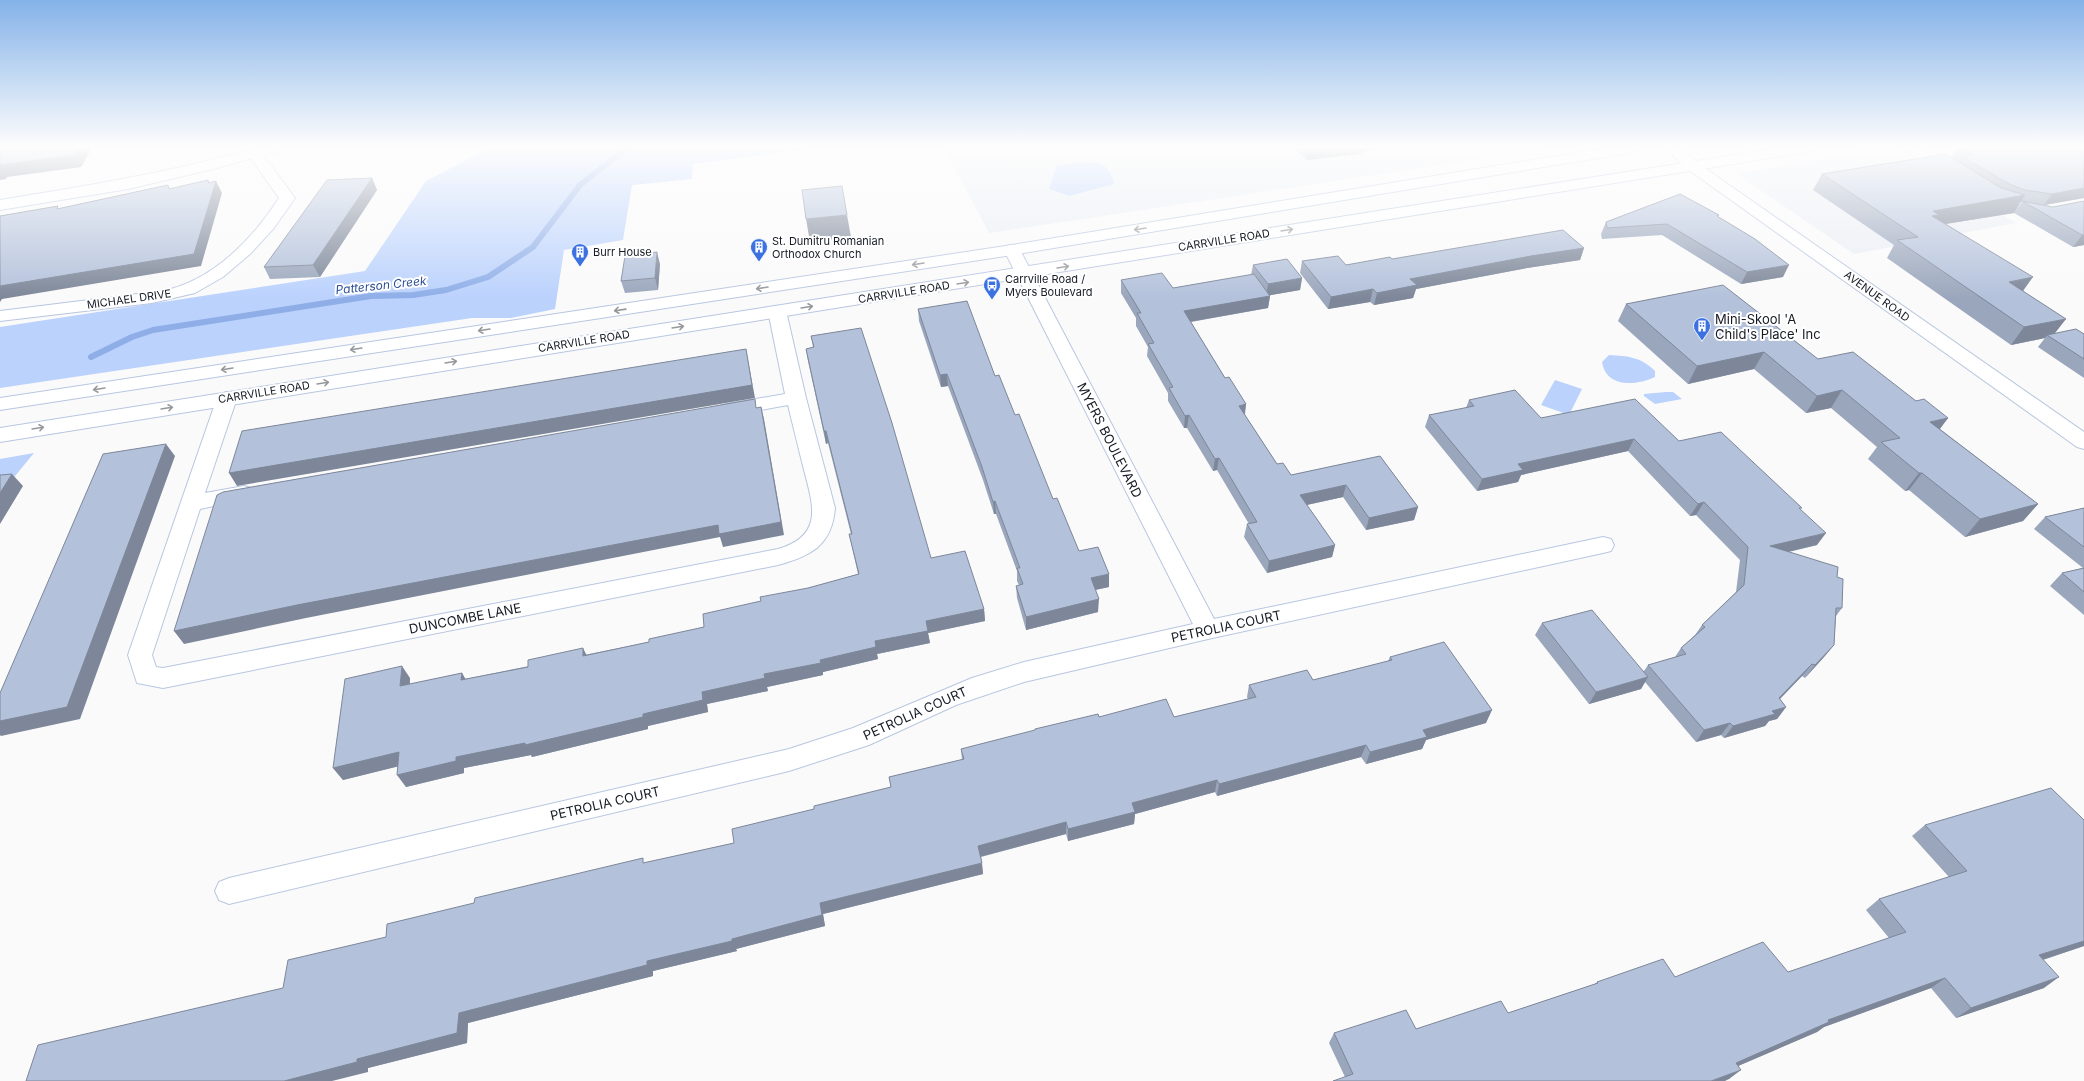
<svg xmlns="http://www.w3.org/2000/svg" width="2084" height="1081" font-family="Inter,sans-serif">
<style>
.built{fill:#eaeef5}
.green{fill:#bbd2fd}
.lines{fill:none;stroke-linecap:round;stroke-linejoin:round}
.stream{stroke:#8faee8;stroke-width:6}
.minor-casing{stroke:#b8c6e0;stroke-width:2}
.tertiary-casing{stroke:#b8c6e0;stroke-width:2}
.secondary-casing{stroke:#b8c6e0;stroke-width:2}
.minor{fill:#fff;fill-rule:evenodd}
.tertiary{fill:#fff;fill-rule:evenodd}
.secondary{fill:#fff;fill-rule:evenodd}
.wall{fill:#9aa6bc}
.shaded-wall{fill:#7d8799}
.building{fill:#b3c1db;stroke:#7d8799}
.oneway{stroke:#96989c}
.labels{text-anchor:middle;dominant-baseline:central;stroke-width:4;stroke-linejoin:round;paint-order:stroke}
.far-street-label{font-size:11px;fill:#151a23;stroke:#fff}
.far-poi-label{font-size:11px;fill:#151a23;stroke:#fff;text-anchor:start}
.far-water-label{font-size:12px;font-style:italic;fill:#2e5095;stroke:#fff}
.poi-label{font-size:13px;fill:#151a23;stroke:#fff;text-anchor:start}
.street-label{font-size:13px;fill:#151a23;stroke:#fff}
</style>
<rect width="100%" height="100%" fill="#fafafa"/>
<path class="built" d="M 944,148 L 1554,148 L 989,233 Z
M 1879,148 L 1889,148 L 2016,223 L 1854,254 L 1737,174 Z"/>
<path class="green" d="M 489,148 L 815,148 L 693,164 L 692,179 L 632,185 L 623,240 L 564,250 L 555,309 L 511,318 L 472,318 L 0,388 L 0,327 L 365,271 L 426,181 Z
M 1080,162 C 1102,164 1108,161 1114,184 L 1069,196 L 1049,189 L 1057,165 Z
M 1609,355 C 1628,356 1641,357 1655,371 L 1655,377 C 1636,386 1606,388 1602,362 Z
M 1555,380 L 1582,389 L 1569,415 L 1541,405 Z
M 1666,392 L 1673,392 L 1682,399 L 1655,404 L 1644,396 L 1644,394 Z
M 34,453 L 1,493 L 0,493 L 0,459 Z"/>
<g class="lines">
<path class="stream" d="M 91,357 L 132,337 L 153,330 L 371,296 L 413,295 L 446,290 L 488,277 L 533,247 L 580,185 L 627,148"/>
<g class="minor-casing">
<path id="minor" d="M 1665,148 L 1681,148 L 1699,164 L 2084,432 L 2084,449 L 2077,447 L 1689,170 Z
M 1902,148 L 1919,148 L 1957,173 L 1954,176 L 1944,176 Z
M 255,150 L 260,151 L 295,198 L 274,228 L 250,254 L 223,277 L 195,293 L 152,303 L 0,321 L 0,311 L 162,291 C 211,282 253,239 279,198 L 248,154 L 250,151 Z
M 1012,245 L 1018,246 L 1020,250 L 1214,619 L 1603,537 L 1611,539 L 1614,545 L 1611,551 L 1603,553 L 1208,639 L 1024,682 L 956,705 L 869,745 L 789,771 L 229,904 L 219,900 L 215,891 L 219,882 L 229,878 L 789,749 L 853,728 L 972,678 L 1024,662 L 1193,624 L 1004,250 L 1006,246 Z
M 777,306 L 783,307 L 786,311 L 806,398 L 835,508 C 832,546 810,556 778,565 L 163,688 L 137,683 L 128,655 L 217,398 L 220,394 L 227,392 L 234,394 L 237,398 L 205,493 L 244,486 L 251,488 L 255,493 L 251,498 L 200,509 L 152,655 L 156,667 L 163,668 L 778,549 C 826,535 812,502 803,466 C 798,446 793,426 788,405 L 727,416 L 720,414 L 717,410 L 720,406 L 727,404 L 785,394 L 768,311 L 771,307 Z"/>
</g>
<g class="tertiary-casing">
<path id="tertiary" d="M 257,148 L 281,148 L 279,151 L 213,169 L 128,189 L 0,210 L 0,200 C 87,186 172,172 257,148 Z"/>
</g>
<g class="secondary-casing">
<path id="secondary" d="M 1606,148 L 1641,148 L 1639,151 L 1634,152 L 1012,255 L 0,410 L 0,398 L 1012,245 Z
M 1779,148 L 1815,148 L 1813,151 L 1808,152 L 0,442 L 0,428 Z"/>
</g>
<use href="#minor" class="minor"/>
<use href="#tertiary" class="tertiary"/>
<use href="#secondary" class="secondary"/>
</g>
<path class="wall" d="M 1295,148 L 1383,148 L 1366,151 L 1359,154 L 1306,160 Z
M 1957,148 L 2084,148 L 2084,198 L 2045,205 L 2053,207 L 2084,201 L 2084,245 L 2073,247 L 2014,213 L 2022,202 L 2021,202 L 2014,213 L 1946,224 L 2023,290 L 2055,333 L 2084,334 L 2084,378 L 2038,347 L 2045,338 L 2011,345 L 1887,258 L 1894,245 L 1813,190 L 1822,174 L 1951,158 Z
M 372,178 L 377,190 L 320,277 L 270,279 L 264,267 Z
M 1718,217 L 1783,277 L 1741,284 L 1662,235 L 1602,239 L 1601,234 L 1606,222 Z
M 1584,248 L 1580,260 L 1527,268 L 1416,289 L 1413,298 L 1374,305 L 1370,302 L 1328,309 L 1300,273 L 1302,261 L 1346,265 L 1392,259 Z
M 660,264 L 658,290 L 625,293 L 621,281 Z
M 1253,265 L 1302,278 L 1300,290 L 1270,295 L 1270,296 L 1268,308 L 1191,322 L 1225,378 L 1246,404 L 1245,415 L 1277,464 L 1291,475 L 1380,456 L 1418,507 L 1414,520 L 1366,530 L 1343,497 L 1307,505 L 1335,545 L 1332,557 L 1267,573 L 1244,537 L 1247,524 L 1249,524 L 1217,470 L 1213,471 L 1187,428 L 1184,428 L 1168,401 L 1168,393 L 1147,356 L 1148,347 L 1136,326 L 1136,318 L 1121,293 L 1121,280 L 1173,288 L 1251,275 Z
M 1626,304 L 1818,359 L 1916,401 L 1948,418 L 1940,429 L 2038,504 L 2023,521 L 1965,537 L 1909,490 L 1905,491 L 1868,459 L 1877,447 L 1831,408 L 1806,413 L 1754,369 L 1688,384 L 1618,321 Z
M 918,309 L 995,376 L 1015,415 L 1053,499 L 1079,551 L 1109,587 L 1095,590 L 1098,612 L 1026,630 L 1017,598 L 1016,586 L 1019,585 L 1017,581 L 1017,571 L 996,514 L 994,514 L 983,480 L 948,386 L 941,387 L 919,321 Z
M 811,336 L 931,558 L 984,609 L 985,621 L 928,633 L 930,643 L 877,654 L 878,659 L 823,672 L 823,675 L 767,687 L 768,691 L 707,704 L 708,712 L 648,726 L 648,729 L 532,757 L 531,755 L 464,768 L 464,773 L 406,787 L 398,766 L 343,780 L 333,768 L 410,678 L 410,684 L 462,673 L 465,679 L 649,642 L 704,627 L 761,601 L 808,588 L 858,574 L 852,547 L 849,534 L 851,534 L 828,443 L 826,444 L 808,361 L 806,349 L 813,347 Z
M 1469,400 L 1541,418 L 1679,441 L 1801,510 L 1817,545 L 1789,552 L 1837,577 L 1842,608 L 1836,616 L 1834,645 L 1824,657 L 1805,678 L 1802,676 L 1780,699 L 1786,707 L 1777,719 L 1769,721 L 1765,726 L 1724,738 L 1721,735 L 1696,742 L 1645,682 L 1641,689 L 1589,704 L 1535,635 L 1542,623 L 1644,671 L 1648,665 L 1675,657 L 1681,648 L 1695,635 L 1702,625 L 1736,592 L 1740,560 L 1696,515 L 1690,516 L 1628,451 L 1521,475 L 1518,482 L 1477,491 L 1425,427 L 1429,415 L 1466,408 Z
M 2084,508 L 2084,615 L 2050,586 L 2062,573 L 2083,568 L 2034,529 L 2045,517 Z
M 1390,657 L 1486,723 L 1426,740 L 1422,749 L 1366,764 L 1361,757 L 1217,796 L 1215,792 L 1135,814 L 1134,824 L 1068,841 L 1066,834 L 981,857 L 983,874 L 823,914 L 825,926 L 736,949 L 737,951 L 653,971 L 653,976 L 468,1023 L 467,1043 L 368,1068 L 368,1072 L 283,988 L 386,937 L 645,863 L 734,843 L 814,809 L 891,787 L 889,777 L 962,760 L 961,749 L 1035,731 L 1035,729 L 1099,717 L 1174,717 L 1248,699 L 1247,697 L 1249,685 L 1313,680 L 1388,661 Z
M 1925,825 L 2084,946 L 2043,960 L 2044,988 L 1956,1018 L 1931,988 L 1824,1027 L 1817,1032 L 1738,1066 L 1729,1079 L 1345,1077 L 1329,1043 L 1334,1033 L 1416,1029 L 1508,1013 L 1595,984 L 1597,982 L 1675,977 L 1788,972 L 1889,938 L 1866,910 L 1879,899 L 1949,877 L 1912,836 Z"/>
<path class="shaded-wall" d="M 78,148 L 92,148 L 81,167 L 7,177 L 6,179 L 0,180 L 0,165 Z
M 1308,148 L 1383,148 L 1366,151 L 1359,154 L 1306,160 Z
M 372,178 L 377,190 L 320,277 L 313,265 Z
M 208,180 L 213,189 L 216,181 L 222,193 L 201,266 L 2,299 L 0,302 L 0,286 L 208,183 Z
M 2084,188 L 2084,198 L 2044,205 L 2052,194 Z
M 2025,195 L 2014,213 L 1932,226 L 1933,211 Z
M 847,215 L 851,237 L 810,242 L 806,219 Z
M 2082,235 L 2084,235 L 2084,245 L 2073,247 Z
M 1584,248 L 1580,260 L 1527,268 L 1416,289 L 1413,298 L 1374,305 L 1377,293 L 1410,279 L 1531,256 Z
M 657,252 L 660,264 L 658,290 L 655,278 Z
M 1789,265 L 1783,277 L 1741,284 L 1747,272 Z
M 2033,277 L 2020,295 L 2009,282 Z
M 1302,278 L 1300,290 L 1266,296 L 1268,284 Z
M 1373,289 L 1370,302 L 1328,309 L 1331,297 Z
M 1270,296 L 1268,308 L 1183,323 L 1184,311 Z
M 2066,319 L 2052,337 L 2047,335 L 2045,338 L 2011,345 L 2024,327 Z
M 746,349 L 755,398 L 237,486 L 229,473 Z
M 1764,352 L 1754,369 L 1688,384 L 1697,366 Z
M 947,374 L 948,386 L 941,387 L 940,375 Z
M 1842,390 L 1831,408 L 1806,413 L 1817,396 Z
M 1246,404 L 1244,417 L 1239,406 Z
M 761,407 L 764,419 L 784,535 L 723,547 L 720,537 L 306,618 L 184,644 L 174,631 Z
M 1189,415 L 1187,428 L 1184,428 L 1185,416 Z
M 1948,418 L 1935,435 L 1930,422 Z
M 824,431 L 826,431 L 828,443 L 826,444 Z
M 1634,439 L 1628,451 L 1521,475 L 1518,482 L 1477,491 L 1482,479 L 1518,464 Z
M 166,444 L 175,456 L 80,719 L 1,736 L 0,735 L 0,721 Z
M 1219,458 L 1217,470 L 1213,471 L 1215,459 Z
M 1919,473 L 1922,473 L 1909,490 L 1905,491 Z
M 12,474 L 23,486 L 0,524 L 0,493 Z
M 1346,485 L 1343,497 L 1297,507 L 1300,495 Z
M 995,501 L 996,514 L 994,514 L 993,502 Z
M 1704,502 L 1696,515 L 1690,516 L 1698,504 Z
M 2038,504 L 2023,521 L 1965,537 L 1980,519 Z
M 1418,507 L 1414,520 L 1366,530 L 1369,518 Z
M 1826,533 L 1817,545 L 1761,558 L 1770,546 Z
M 1335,545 L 1332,557 L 1267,573 L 1269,561 Z
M 1109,574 L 1109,587 L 1090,591 L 1091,578 Z
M 1099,599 L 1098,612 L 1026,630 L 1026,617 Z
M 984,609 L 985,621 L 928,633 L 930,643 L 877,654 L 878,659 L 823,672 L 823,675 L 767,687 L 768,691 L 707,704 L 708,712 L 648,726 L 648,729 L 532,757 L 531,755 L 464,768 L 464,773 L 406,787 L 397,775 L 456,757 L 643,714 L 702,692 L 764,674 L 820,660 L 875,641 L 926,621 Z
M 1834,645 L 1824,657 L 1805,678 L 1815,665 Z
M 583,648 L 589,660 L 583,656 Z
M 1812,664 L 1802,676 L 1769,710 L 1779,698 Z
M 402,666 L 410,678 L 409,698 L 400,686 Z
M 462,673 L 469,685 L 461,680 Z
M 1648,677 L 1641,689 L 1589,704 L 1596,692 Z
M 1786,707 L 1777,719 L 1769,721 L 1765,726 L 1724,738 L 1733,726 L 1772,711 Z
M 1492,710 L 1486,723 L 1426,740 L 1422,749 L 1366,764 L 1370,752 L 1423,730 Z
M 1730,723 L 1721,735 L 1696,742 L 1704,730 Z
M 1366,745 L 1361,757 L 1217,796 L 1219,784 Z
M 399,752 L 408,764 L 343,780 L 333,768 Z
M 1217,780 L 1215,792 L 1135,814 L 1134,824 L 1068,841 L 1068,829 L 1132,803 Z
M 1066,822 L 1066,834 L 979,857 L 978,846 Z
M 982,863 L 983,874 L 823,914 L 825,926 L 736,949 L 737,951 L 653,971 L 653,976 L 468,1023 L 467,1043 L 368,1068 L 368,1072 L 332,1081 L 284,1081 L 357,1059 L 459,1013 L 647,961 L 732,939 L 820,903 Z
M 2084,941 L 2084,946 L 2024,966 L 2039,955 Z
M 2059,977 L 2044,988 L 1956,1018 L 1971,1008 Z
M 1945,978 L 1931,988 L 1824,1027 L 1817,1032 L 1724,1072 L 1736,1063 L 1828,1020 Z
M 1741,1070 L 1729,1079 L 1725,1081 L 1711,1081 Z"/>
<path class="building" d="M 0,148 L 78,148 L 74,155 L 0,165 Z
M 1961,148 L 2084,148 L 2084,188 L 2052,194 L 2025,190 L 2011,185 L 1963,157 L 1973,155 Z
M 1946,154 L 2001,188 L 2025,195 L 1933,211 L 1939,215 L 1932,216 L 2033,277 L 2009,282 L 2066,319 L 2024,327 L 1897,240 L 1918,237 L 1822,174 Z
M 372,178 L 313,265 L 264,267 L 327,180 Z
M 208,180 L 208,183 L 216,181 L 194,254 L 0,286 L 0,216 L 58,206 L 57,209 L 168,185 L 169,189 Z
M 842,186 L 847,215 L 806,219 L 802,190 Z
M 1680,194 L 1719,215 L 1717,216 L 1755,239 L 1789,265 L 1747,272 L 1667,224 L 1607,228 L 1606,222 Z
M 2022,201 L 2053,207 L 2084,201 L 2084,235 L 2082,235 Z
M 1563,230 L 1584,248 L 1531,256 L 1410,279 L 1417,285 L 1377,293 L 1373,289 L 1331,297 L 1302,261 L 1338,256 L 1346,265 L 1390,257 L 1392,259 Z
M 657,252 L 655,278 L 621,281 L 625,256 Z
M 1287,259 L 1302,278 L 1268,284 L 1253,265 Z
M 1162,273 L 1173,288 L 1254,274 L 1270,296 L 1184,311 L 1225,378 L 1229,377 L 1246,404 L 1239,406 L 1277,464 L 1283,463 L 1291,475 L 1380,456 L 1418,507 L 1369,518 L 1346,485 L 1300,495 L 1335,545 L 1269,561 L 1247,524 L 1257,522 L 1219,458 L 1215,459 L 1189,415 L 1185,416 L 1169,388 L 1173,387 L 1148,344 L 1154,343 L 1137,313 L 1141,313 L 1121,280 Z
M 1723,285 L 1818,359 L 1853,352 L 1916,401 L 1924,399 L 1948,418 L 1930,422 L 2038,504 L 1980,519 L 1922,473 L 1919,473 L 1881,442 L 1900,438 L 1842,390 L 1817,396 L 1764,352 L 1697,366 L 1626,304 Z
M 967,301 L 995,376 L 999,375 L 1015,415 L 1019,414 L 1053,499 L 1057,498 L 1079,551 L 1098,547 L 1109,574 L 1091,578 L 1099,599 L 1026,617 L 1016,586 L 1023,584 L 1017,568 L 1020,568 L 995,501 L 993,502 L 982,467 L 947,374 L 940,375 L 918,309 Z
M 861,328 L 892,423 L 931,558 L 965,551 L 984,609 L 926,621 L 928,631 L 875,641 L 876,647 L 820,660 L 821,663 L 764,674 L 765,678 L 702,692 L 703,700 L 643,714 L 643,717 L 525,745 L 525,743 L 456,757 L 456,761 L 397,775 L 399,752 L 333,768 L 345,679 L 402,666 L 400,686 L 462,673 L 461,680 L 528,667 L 528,660 L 583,648 L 583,656 L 649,642 L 649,639 L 704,627 L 703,614 L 761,601 L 760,597 L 808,588 L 859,574 L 849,534 L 852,534 L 826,431 L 824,431 L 806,349 L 814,347 L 811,336 Z
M 2076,329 L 2084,334 L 2084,359 L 2047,335 Z
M 746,349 L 752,385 L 229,473 L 242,431 Z
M 1515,390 L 1541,418 L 1635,399 L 1679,441 L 1721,432 L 1802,508 L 1799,508 L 1826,533 L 1770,546 L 1838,567 L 1837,577 L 1843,579 L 1842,608 L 1836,608 L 1834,645 L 1815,665 L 1812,664 L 1779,698 L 1786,707 L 1772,711 L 1775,714 L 1733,726 L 1730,723 L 1704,730 L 1648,665 L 1686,654 L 1681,648 L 1705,627 L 1702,625 L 1744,585 L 1748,547 L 1704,502 L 1698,504 L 1634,439 L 1518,464 L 1523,470 L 1482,479 L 1429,415 L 1474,406 L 1469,400 Z
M 755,399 L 756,408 L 761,407 L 781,522 L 719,534 L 718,525 L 297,605 L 174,631 L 217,495 L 223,492 Z
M 166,444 L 67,707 L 0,721 L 0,693 L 103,454 Z
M 12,474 L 0,493 L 0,475 Z
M 2084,508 L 2084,547 L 2045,517 Z
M 2084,568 L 2084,592 L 2062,573 Z
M 1592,610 L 1648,677 L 1596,692 L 1542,623 Z
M 1444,642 L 1492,710 L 1423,730 L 1427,737 L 1370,752 L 1366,745 L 1219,784 L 1217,780 L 1132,803 L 1135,812 L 1068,829 L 1066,822 L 978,846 L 982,863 L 820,903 L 822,915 L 732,939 L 732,941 L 647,961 L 647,965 L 459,1013 L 457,1033 L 357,1059 L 357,1062 L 284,1081 L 26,1081 L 38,1045 L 283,988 L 288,960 L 386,937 L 387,924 L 474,903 L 475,898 L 643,858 L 643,863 L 734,843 L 732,829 L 814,809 L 814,806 L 891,787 L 889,777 L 964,759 L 961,749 L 1035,730 L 1035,729 L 1098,714 L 1099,717 L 1166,699 L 1174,717 L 1256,697 L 1249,685 L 1307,670 L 1313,680 L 1392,660 L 1390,657 Z
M 2051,788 L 2084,820 L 2084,941 L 2039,955 L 2059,977 L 1971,1008 L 1945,978 L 1828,1020 L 1829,1022 L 1736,1063 L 1741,1070 L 1711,1081 L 1333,1081 L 1353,1074 L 1334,1033 L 1406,1010 L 1416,1029 L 1501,1001 L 1508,1013 L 1598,983 L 1597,982 L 1663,959 L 1675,977 L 1763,942 L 1788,972 L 1906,932 L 1879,899 L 1967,871 L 1925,825 Z"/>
<defs><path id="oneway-shaft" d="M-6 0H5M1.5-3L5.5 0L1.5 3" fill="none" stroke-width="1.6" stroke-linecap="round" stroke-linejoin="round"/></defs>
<g class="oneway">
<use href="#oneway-shaft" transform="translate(1140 229) rotate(171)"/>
<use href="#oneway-shaft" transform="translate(1287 230) rotate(-9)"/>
<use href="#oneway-shaft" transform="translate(918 264) rotate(171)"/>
<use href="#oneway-shaft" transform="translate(1063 267) rotate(-9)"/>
<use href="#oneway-shaft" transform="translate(963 283) rotate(-9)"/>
<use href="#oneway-shaft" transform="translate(762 288) rotate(171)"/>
<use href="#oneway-shaft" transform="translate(807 307) rotate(-9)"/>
<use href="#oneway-shaft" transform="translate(620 310) rotate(172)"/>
<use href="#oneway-shaft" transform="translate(678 327) rotate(-9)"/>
<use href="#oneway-shaft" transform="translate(484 330) rotate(171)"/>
<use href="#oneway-shaft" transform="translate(356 349) rotate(171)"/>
<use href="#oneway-shaft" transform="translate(451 362) rotate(-9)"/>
<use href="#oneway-shaft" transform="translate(227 369) rotate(171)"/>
<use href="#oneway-shaft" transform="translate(323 383) rotate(-9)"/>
<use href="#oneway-shaft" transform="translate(99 389) rotate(171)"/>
<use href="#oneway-shaft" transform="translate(167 408) rotate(-9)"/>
<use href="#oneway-shaft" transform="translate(38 428) rotate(-9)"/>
</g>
<linearGradient id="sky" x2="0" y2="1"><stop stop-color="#84b2e8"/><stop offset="0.49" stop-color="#fdfdfd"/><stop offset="1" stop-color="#fdfdfd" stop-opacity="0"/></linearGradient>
<rect width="2084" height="299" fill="url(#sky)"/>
<defs>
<g id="building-pin" transform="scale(0.9)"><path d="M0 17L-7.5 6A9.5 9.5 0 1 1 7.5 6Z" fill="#3b71e1" stroke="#fff"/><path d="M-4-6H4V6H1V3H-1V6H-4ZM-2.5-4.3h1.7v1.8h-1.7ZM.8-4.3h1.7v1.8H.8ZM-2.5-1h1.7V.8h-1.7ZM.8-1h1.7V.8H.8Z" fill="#fff"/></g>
<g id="bus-pin" transform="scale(0.9)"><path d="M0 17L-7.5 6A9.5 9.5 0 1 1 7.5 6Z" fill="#3b71e1" stroke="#fff"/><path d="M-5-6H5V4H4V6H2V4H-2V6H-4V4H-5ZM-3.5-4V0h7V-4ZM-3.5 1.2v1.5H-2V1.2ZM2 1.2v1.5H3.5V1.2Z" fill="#fff"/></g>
</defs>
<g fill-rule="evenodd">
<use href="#building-pin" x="759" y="247"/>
<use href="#building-pin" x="580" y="252"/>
<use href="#bus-pin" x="992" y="285"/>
<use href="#building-pin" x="1702" y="326"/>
</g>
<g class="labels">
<g class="far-street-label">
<text transform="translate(1224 240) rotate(-9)">CARRVILLE ROAD</text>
<text transform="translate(904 292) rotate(-9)">CARRVILLE ROAD</text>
<text transform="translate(1877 296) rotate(36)">AVENUE ROAD</text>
<text transform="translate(129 299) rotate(-8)">MICHAEL DRIVE</text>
<text transform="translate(584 341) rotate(-9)">CARRVILLE ROAD</text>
<text transform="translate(264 392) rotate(-9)">CARRVILLE ROAD</text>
</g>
<g class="far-poi-label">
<text x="772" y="241">St. Dumitru Romanian<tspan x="772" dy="13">Orthodox Church</tspan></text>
<text x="593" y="252">Burr House</text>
<text x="1005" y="279">Carrville Road /<tspan x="1005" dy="13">Myers Boulevard</tspan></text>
</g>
<g class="far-water-label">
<text transform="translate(381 285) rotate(-6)">Patterson Creek</text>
</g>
<g class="poi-label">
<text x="1715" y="319">Mini-Skool 'A<tspan x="1715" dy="15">Child's Place' Inc</tspan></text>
</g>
<g class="street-label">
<text transform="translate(1110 440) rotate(63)">MYERS BOULEVARD</text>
<text transform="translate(465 618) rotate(-11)">DUNCOMBE LANE</text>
<text transform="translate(1226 626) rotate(-12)">PETROLIA COURT</text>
<text transform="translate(915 713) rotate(-24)">PETROLIA COURT</text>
<text transform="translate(605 803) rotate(-13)">PETROLIA COURT</text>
</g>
</g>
</svg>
